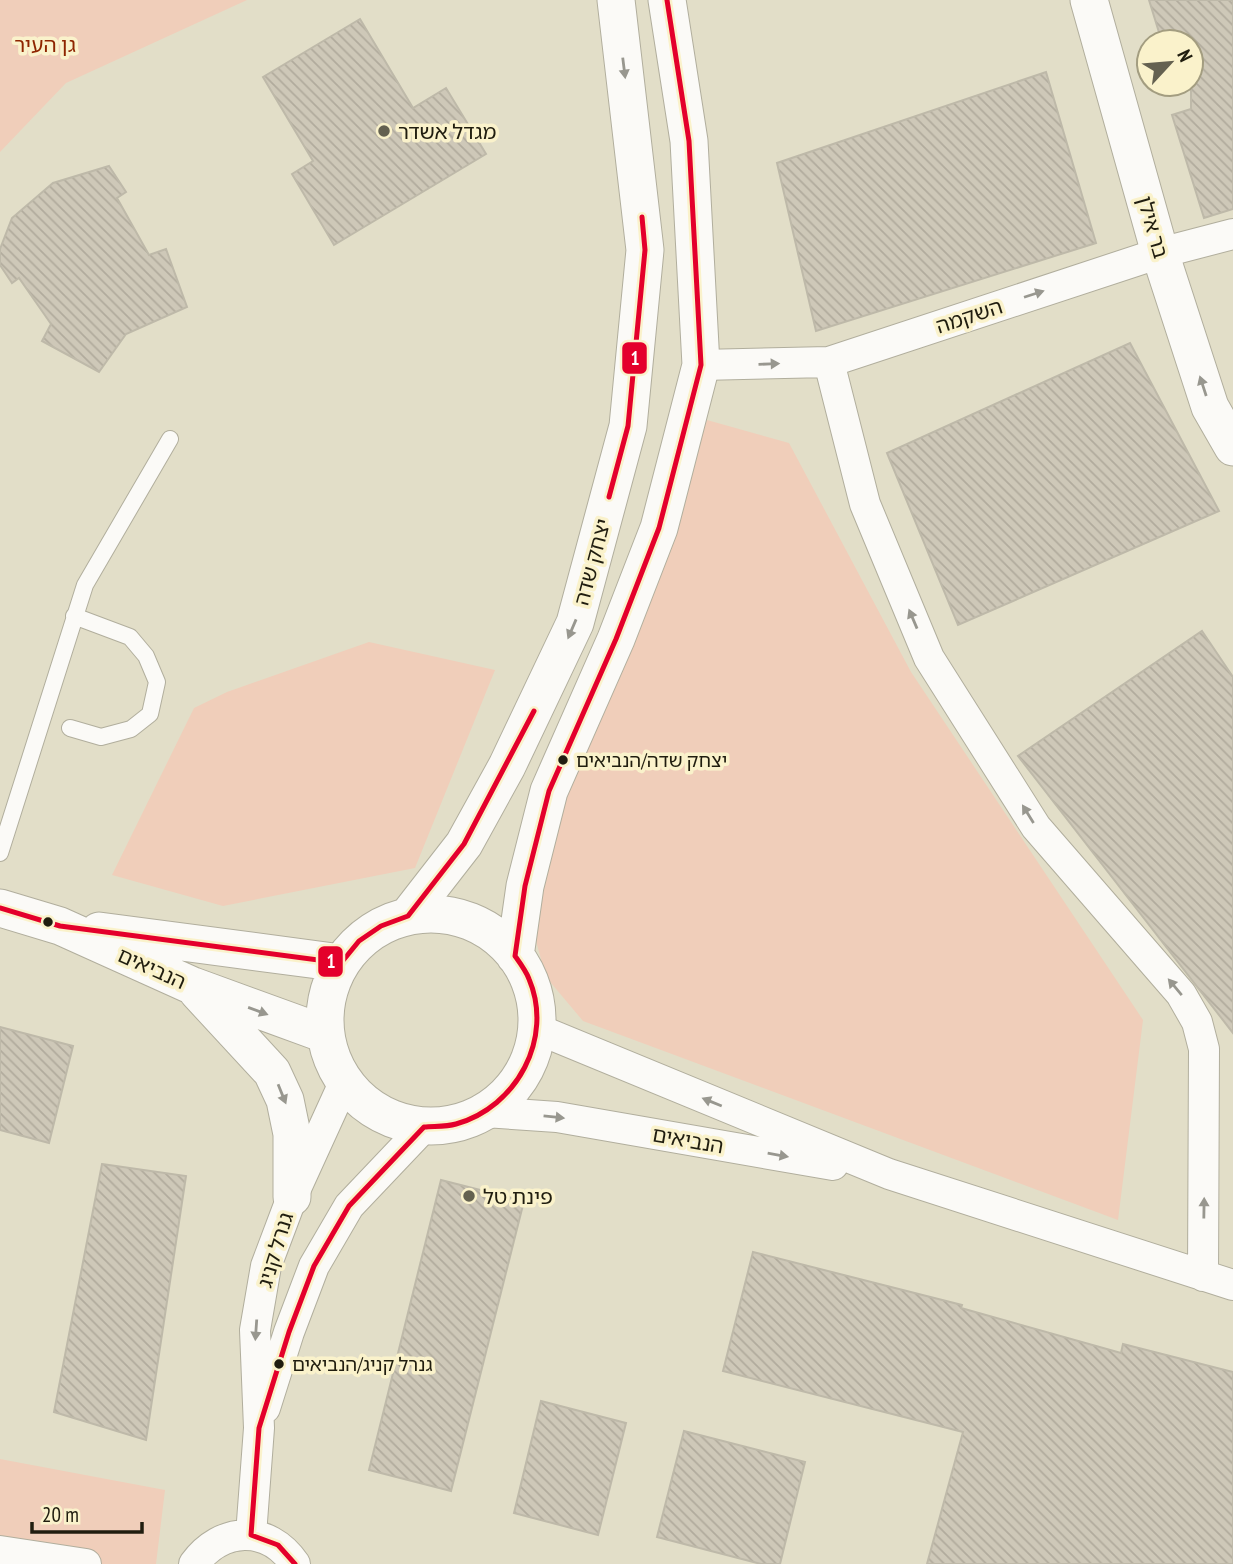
<svg xmlns="http://www.w3.org/2000/svg" width="1233" height="1564" font-family="'PT Sans Narrow','Noto Sans Hebrew',sans-serif">
<style>
.green{fill:#f0ceba}
.building{fill:url(#building-back-hatch);stroke:#beb9a9;stroke-width:2}
.lines{fill:none;stroke-linecap:round;stroke-linejoin:round}
.service-casing{stroke:#b1ae9d;stroke-width:18}
.minor-casing{stroke:#b1ae9d;stroke-width:32}
.tertiary-casing{stroke:#b1ae9d;stroke-width:39}
.service{stroke:#fbfaf7;stroke-width:16}
.minor{stroke:#fbfaf7;stroke-width:30}
.tertiary{stroke:#fbfaf7;stroke-width:37}
.bus-1-casing{stroke:#faf2cb;stroke-width:10}
.bus-1{stroke:#e4002b;stroke-width:5}
.oneway{fill:#98978f}
.poi-dot{fill:#646150;stroke:#faf2cb;stroke-width:2.5}
.bus-dot{fill:#201d0f;stroke:#faf2cb;stroke-width:2.5}
.labels{text-anchor:middle;dominant-baseline:central;stroke-width:7;stroke-linejoin:round;paint-order:stroke}
.bus-label{font-size:19px;fill:#201d0f;stroke:#faf2cb;text-anchor:start}
.park-label{font-size:21px;fill:#8e2500;stroke:#faf2cb}
.poi-label{font-size:21px;fill:#201d0f;stroke:#faf2cb;text-anchor:start}
.street-label{font-size:21px;fill:#201d0f;stroke:#faf2cb}
.line-badge{stroke:#faf2cb;stroke-width:2.5}
.badge-label{font-size:19px;text-anchor:middle;font-weight:bold;fill:#fff}
</style>
<defs>
<pattern id="building-back-hatch" width="6" height="6" patternUnits="userSpaceOnUse" patternTransform="scale(1.75)"><rect width="6" height="6" fill="#cec8b8"/><path d="M-1 5l2 2M0 0l6 6M5-1l2 2" fill="none" stroke="#b1ab9d"/></pattern>
</defs>
<rect width="100%" height="100%" fill="#e2dec8"/>
<path class="green" d="M 0,0 L 247,0 L 66,83 L 0,152 Z
M 707,420 L 789,443 L 911,672 L 1143,1020 L 1118,1220 L 583,1021 L 546,977 L 536,941 L 542,855 Z
M 369,642 L 495,670 L 415,868 L 223,906 L 112,875 L 194,708 L 227,692 Z
M 0,1459 L 165,1490 L 156,1564 L 27,1564 L 0,1559 Z"/>
<path class="building" d="M 1149,0 L 1233,0 L 1233,209 L 1204,218 L 1172,115 L 1191,109 L 1191,42 L 1162,42 Z
M 360,19 L 413,108 L 446,88 L 486,154 L 334,245 L 292,174 L 313,161 L 263,77 Z
M 1046,72 L 1096,243 L 816,331 L 777,163 Z
M 109,166 L 126,192 L 117,198 L 149,255 L 166,249 L 187,307 L 126,334 L 99,372 L 42,341 L 51,324 L 19,278 L 12,283 L 0,265 L 0,249 L 12,218 L 53,183 Z
M 1130,343 L 1219,511 L 958,625 L 887,453 Z
M 1202,631 L 1233,677 L 1233,1033 L 1018,756 Z
M 0,1027 L 73,1046 L 49,1143 L 0,1130 Z
M 102,1164 L 186,1176 L 146,1440 L 54,1412 Z
M 441,1180 L 524,1201 L 451,1491 L 369,1470 Z
M 753,1252 L 962,1305 L 961,1308 L 1121,1353 L 1123,1344 L 1233,1372 L 1233,1564 L 927,1564 L 963,1432 L 723,1371 Z
M 541,1401 L 626,1423 L 598,1535 L 514,1513 Z
M 684,1431 L 805,1462 L 780,1564 L 761,1564 L 657,1537 Z"/>
<g class="lines">
<g class="service-casing">
<path id="service" d="M 70,728 L 101,737 L 131,729 L 150,714 L 157,682 L 146,656 L 130,637 L 74,616
M 0,853 L 85,585 L 170,439"/>
</g>
<g class="minor-casing">
<path id="minor" d="M 829,362 L 865,504 L 929,658 L 1036,827 L 1181,994 L 1197,1022 L 1204,1049 L 1203,1276
M 701,365 L 829,362 L 1160,253 L 1233,234
M 537,1029 L 889,1174 L 1233,1285
M 485,1112 L 557,1117 L 833,1165
M 265,1408 L 289,1332 L 314,1266 L 349,1206 L 424,1127
M 251,1535 L 259,1428 L 255,1330 L 266,1266 L 292,1197 L 344,1083
M 0,1551 L 86,1564
M 194,1564 C 221,1527 268,1524 295,1564"/>
</g>
<g class="tertiary-casing">
<path id="tertiary" d="M 1089,0 L 1160,253 L 1210,407 L 1233,447
M 0,908 L 60,926 L 193,986 L 325,1034
M325 1020a106 106 0 1 1 212 0a106 106 0 1 1-212 0Z
M 408,916 L 464,844 L 507,766 L 575,623 L 628,426 L 645,250 L 616,0
M 99,931 L 341,963
M 515,956 L 525,886 L 549,791 L 616,639 L 659,528 L 701,365 L 689,141 L 667,0
M 198,992 L 272,1072 L 285,1100 L 292,1134 L 292,1197"/>
</g>
<use href="#service" class="service"/>
<use href="#minor" class="minor"/>
<use href="#tertiary" class="tertiary"/>
<g class="bus-1-casing">
<path id="bus-1" d="M 609,497 L 628,426 L 645,250 L 642,217
M 0,908 L 60,926 L 341,963 L 359,941 L 381,926 L 408,916 L 464,844 L 534,711
M 295,1564 L 278,1545 L 251,1535 L 259,1428 L 289,1332 L 314,1266 L 349,1206 L 424,1127 C 434,1126 446,1127 456,1124 C 517,1107 554,1038 529,979 C 526,971 520,963 515,956 L 525,886 L 549,791 L 616,639 L 659,528 L 701,365 L 689,141 L 667,0"/>
</g>
<use href="#bus-1" class="bus-1"/>
</g>
<defs><path id="oneway-solid" d="M-6-.8H1V-3.2L6.5 0L1 3.2V.8H-6Z" transform="scale(1.75)"/></defs>
<g class="oneway">
<use href="#oneway-solid" transform="translate(624 68) rotate(83)"/>
<use href="#oneway-solid" transform="translate(1034 294) rotate(-18)"/>
<use href="#oneway-solid" transform="translate(769 364) rotate(-2)"/>
<use href="#oneway-solid" transform="translate(1203 386) rotate(-108)"/>
<use href="#oneway-solid" transform="translate(913 619) rotate(-113)"/>
<use href="#oneway-solid" transform="translate(572 629) rotate(113)"/>
<use href="#oneway-solid" transform="translate(1028 814) rotate(-122)"/>
<use href="#oneway-solid" transform="translate(1175 987) rotate(-130)"/>
<use href="#oneway-solid" transform="translate(258 1011) rotate(20)"/>
<use href="#oneway-solid" transform="translate(282 1094) rotate(68)"/>
<use href="#oneway-solid" transform="translate(712 1102) rotate(-158)"/>
<use href="#oneway-solid" transform="translate(554 1117) rotate(6)"/>
<use href="#oneway-solid" transform="translate(778 1155) rotate(10)"/>
<use href="#oneway-solid" transform="translate(1204 1208) rotate(-89)"/>
<use href="#oneway-solid" transform="translate(256 1330) rotate(94)"/>
</g>
<g class="poi-dot">
<circle cx="384" cy="131" r="7"/>
<circle cx="469" cy="1196" r="7"/>
</g>
<g class="bus-dot">
<circle cx="563" cy="760" r="6"/>
<circle cx="48" cy="922" r="6"/>
<circle cx="279" cy="1364" r="6"/>
</g>
<g class="labels">
<g class="bus-label">
<text x="576" y="760">יצחק שדה/הנביאים</text>
<text x="292" y="1364">גנרל קניג/הנביאים</text>
</g>
<g class="park-label">
<text x="45" y="44">גן העיר</text>
</g>
<g class="poi-label">
<text x="398" y="131">מגדל אשדר</text>
<text x="483" y="1196">פינת טל</text>
</g>
<g class="street-label">
<text transform="translate(1153 227) rotate(74)">בר אילן</text>
<text transform="translate(969 316) rotate(-18)">השקמה</text>
<text transform="translate(592 562) rotate(-75)">יצחק שדה</text>
<text transform="translate(152 968) rotate(24)">הנביאים</text>
<text transform="translate(688 1140) rotate(10)">הנביאים</text>
<text transform="translate(275 1250) rotate(-73)">גנרל קניג</text>
</g>
</g>
<g class="line-badge">
<rect x="621" y="341" width="27" height="34" rx="7" fill="#e4002b"/>
<rect x="317" y="945" width="27" height="33" rx="7" fill="#e4002b"/>
</g>
<g class="badge-label">
<text x="635" y="365">1</text>
<text x="331" y="968">1</text>
</g>
<g transform="translate(1170 63) rotate(64)"><circle r="33" fill="#faf2cb" stroke="#a39d80" stroke-width="2"/>
<path d="M0-5L12 26L0 18L-12 26Z" fill="#646150"/>
<text y="-10" font-size="19" font-weight="bold" text-anchor="middle" fill="#201d0f">N</text>
</g>
<path d="M32 1522v10h110v-10" fill="none" stroke="#201d0f" stroke-width="3.5"/>
<text x="42" y="1522" font-size="21" fill="#201d0f" stroke="#faf2cb" stroke-width="5" paint-order="stroke">20 m</text>
</svg>
